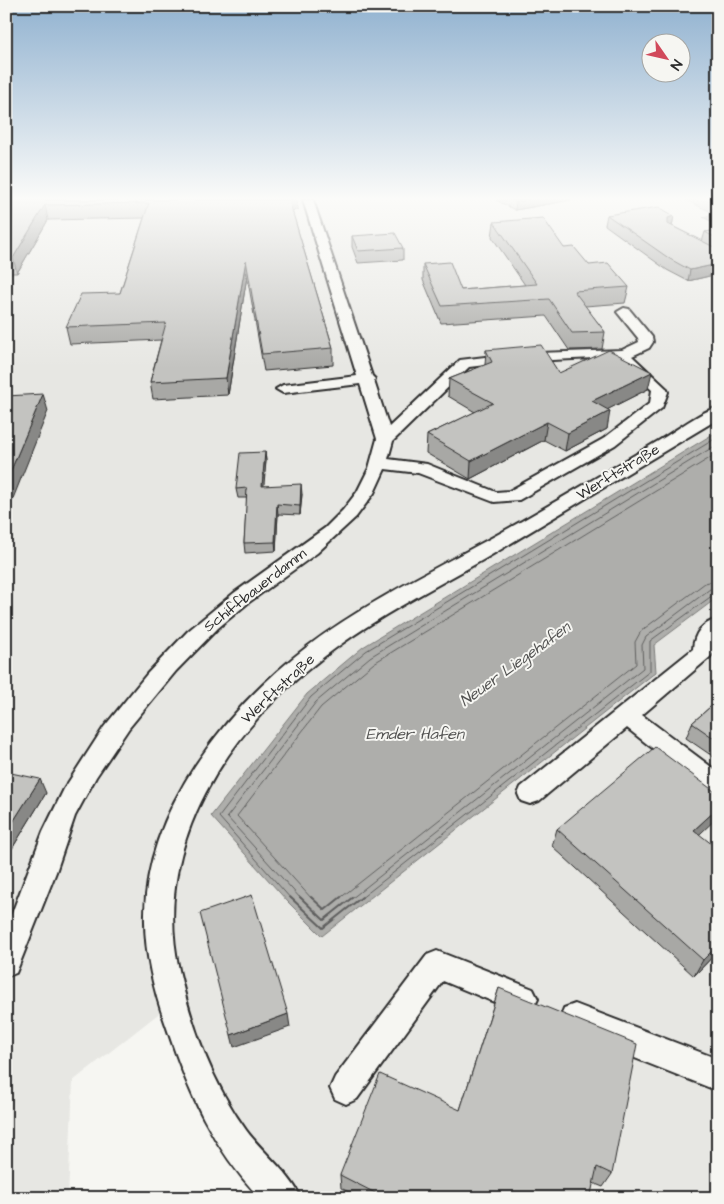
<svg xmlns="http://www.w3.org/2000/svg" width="724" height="1204" font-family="'Architects Daughter',sans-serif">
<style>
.built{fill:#e7e7e3}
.water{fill:#aeaeab;stroke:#7a7a78}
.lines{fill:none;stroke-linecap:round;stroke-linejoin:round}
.shore-far1{stroke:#5f5f5e;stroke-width:1}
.shore{stroke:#5f5f5e;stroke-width:2}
.minor-casing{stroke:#2b2b2b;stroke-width:4}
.minor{fill:#f6f6f2;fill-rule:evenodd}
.wall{fill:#a8a8a5;stroke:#2b2b2b}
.shaded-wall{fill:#888886;stroke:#2b2b2b}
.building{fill:#c3c3c0;stroke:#2b2b2b}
.labels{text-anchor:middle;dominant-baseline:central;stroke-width:4;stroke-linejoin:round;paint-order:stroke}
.street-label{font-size:15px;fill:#2b2b2b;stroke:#f6f6f2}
.water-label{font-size:16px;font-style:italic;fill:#525251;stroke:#f6f6f2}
</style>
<rect width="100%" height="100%" fill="#f6f6f2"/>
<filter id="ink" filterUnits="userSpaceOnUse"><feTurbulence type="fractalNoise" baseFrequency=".02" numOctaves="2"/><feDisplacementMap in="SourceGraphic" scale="10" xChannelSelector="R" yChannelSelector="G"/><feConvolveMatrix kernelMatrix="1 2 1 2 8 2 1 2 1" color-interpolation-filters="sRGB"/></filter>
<g filter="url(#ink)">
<path class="built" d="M 6,200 L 685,200 L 717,215 L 704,218 L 718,225 L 718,431 L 363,647 L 322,936 L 656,672 L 654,645 L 718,597 L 718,1198 L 284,1198 L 260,1174 L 172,1003 L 73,1081 L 68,1198 L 6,1198 Z"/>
<path class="water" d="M 685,200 L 718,200 L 718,225 L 703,217 L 716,214 Z
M 718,431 L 718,597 L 654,645 L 656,672 L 322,936 L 288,902 L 211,816 L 307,694 L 363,647 Z"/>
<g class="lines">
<path class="shore-far1" d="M 291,899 L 219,817 L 311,697 L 366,651 L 718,437
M 301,899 L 227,817 L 316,702 L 370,657 L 718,444
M 312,899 L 237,816 L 321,707 L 374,663 L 718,453
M 339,899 L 636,664 L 635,642 L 641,631 L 705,583 L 718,580
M 351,899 L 643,668 L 642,645 L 646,637 L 710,589 L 718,587
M 360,899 L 650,671 L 650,641 L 713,595 L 718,594"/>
<path class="shore" d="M 290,897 L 323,928 L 362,897
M 300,897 L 324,920 L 353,897
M 311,897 L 325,910 L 341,897"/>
<g class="minor-casing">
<path id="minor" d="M 303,200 L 313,200 L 372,376 L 375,379 L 374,381 L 389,427 L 460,360 L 510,354 L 622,350 L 639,342 L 638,338 L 617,312 L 624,308 L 629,309 L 652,337 L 653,342 L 649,348 L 632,356 L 666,388 L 668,392 L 662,408 L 615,445 L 519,500 L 494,502 L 418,473 L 385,469 L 374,493 L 356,517 L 317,553 L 248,603 L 218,628 L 176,671 L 129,728 L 96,777 L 75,816 L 56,872 L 16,973 L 6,977 L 6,929 L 43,832 L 64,789 L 104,727 L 147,674 L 188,631 L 234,593 L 325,528 L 343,510 L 357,492 L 369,468 L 377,439 L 360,384 L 283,393 L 276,389 L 283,385 L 357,376 ZM 615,357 L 652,390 L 650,403 L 603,439 L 509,491 L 496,492 L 427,464 L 388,459 L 393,441 L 469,367 L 510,362 Z
M 718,407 L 718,419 C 643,464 568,509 493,554 C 436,587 377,616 325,656 C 228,730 151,844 179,970 C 191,1025 213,1085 246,1130 C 262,1152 291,1174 301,1198 L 260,1198 C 212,1147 189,1094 167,1028 C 154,992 144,953 145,914 C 146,808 228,707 308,646 C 373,597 450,562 520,522 C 567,495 613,468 660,440 C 677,430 698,413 718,407 Z
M 718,619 L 718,637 L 714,640 L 714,652 L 710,657 L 642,715 L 718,772 L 718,796 L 709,793 L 627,728 L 539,801 L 530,804 L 521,801 L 518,794 L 521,787 L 693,649 C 694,633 702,623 718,619 Z
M 437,951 L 533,989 L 538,999 L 533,1009 L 523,1014 L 443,981 L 357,1099 L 346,1104 L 335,1099 L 330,1088 L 335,1077 L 427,955 Z
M 575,1004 L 718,1059 L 718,1091 L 564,1030 L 560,1019 L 564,1008 Z"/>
</g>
<use href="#minor" class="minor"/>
</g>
<path class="wall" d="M 6,200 L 297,200 L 298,210 L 292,211 L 333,348 L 333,365 L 264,371 L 247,276 L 228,395 L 153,399 L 150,382 L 161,340 L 70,344 L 66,327 L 120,293 L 144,218 L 48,220 L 17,273 L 6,273 Z
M 496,200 L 571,200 L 515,210 Z
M 607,215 L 674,216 L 672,226 L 702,242 L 705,232 L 718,230 L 718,274 L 688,281 L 667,270 L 605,225 Z
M 494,222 L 564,248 L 589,265 L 629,287 L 625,303 L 585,306 L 605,332 L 602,349 L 569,350 L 546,316 L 441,323 L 423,280 L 423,264 L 461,290 L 525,285 L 492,237 Z
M 352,236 L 403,248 L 403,260 L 358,263 L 352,247 Z
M 486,350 L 559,373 L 648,389 L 608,409 L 607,429 L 565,451 L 544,440 L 470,479 L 426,453 L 427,435 L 475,412 L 448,396 L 449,379 L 485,365 Z
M 265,452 L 266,461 L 263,486 L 302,494 L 300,515 L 278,514 L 276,551 L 245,553 L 244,543 L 247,498 L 238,498 L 236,489 Z
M 718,700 L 718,760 L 686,738 L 692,723 Z
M 6,772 L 46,793 L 10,852 L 6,851 Z
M 557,829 L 699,835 L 718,849 L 718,951 L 694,976 L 552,846 Z
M 499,988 L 612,1174 L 603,1187 L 593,1183 L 590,1198 L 360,1198 L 341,1188 L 340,1175 L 460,1110 Z"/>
<path class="shaded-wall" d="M 288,200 L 297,200 L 298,210 L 288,211 Z
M 528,200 L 571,200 L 515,210 L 516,202 Z
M 45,205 L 48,220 L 17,273 L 13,258 Z
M 674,216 L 672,226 L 666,228 L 668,218 Z
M 246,260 L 247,276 L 228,395 L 226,378 Z
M 718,264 L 718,274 L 688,281 L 690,270 Z
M 652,372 L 648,389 L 589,419 L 592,401 Z
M 43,394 L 48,411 L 6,516 L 6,482 Z
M 610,411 L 607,429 L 565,451 L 568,433 Z
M 547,422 L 544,440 L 470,479 L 471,461 Z
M 265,452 L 266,461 L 263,496 L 262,486 Z
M 301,484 L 302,494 L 300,515 L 300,506 Z
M 277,504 L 278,514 L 276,551 L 275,542 Z
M 40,779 L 46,793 L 10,852 L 6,844 L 6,833 Z
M 718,808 L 718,817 L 686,847 L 694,830 Z
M 718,945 L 718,951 L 694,976 L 703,960 Z
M 288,1014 L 290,1027 L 234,1047 L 231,1035 Z"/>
<path class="building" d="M 6,200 L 289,200 L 333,348 L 262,354 L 246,260 L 226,378 L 150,382 L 166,323 L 66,327 L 81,294 L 120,293 L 149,203 L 45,205 L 13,258 L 6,258 Z
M 512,200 L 528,200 L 516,202 Z
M 659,207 L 674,216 L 668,218 L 668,224 L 718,249 L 718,264 L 690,270 L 670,259 L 607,215 Z
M 543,218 L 564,248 L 574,247 L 589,265 L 608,263 L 629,287 L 574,291 L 605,332 L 572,333 L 549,299 L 442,306 L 423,264 L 450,262 L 461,290 L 537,284 L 494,222 Z
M 718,230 L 718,239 L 705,232 Z
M 395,233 L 403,248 L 358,251 L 352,236 Z
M 541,345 L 559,373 L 609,350 L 652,372 L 592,401 L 610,411 L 568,433 L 547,422 L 471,461 L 427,435 L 493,403 L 449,379 L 492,362 L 486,350 Z
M 43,394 L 6,482 L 6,396 Z
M 265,452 L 262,486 L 301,484 L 300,506 L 277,504 L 275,542 L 244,543 L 247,488 L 236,489 L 240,453 Z
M 718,700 L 718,741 L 692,723 Z
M 655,747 L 718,794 L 718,808 L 694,830 L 718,849 L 718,945 L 703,960 L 557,829 Z
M 6,772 L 40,779 L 6,833 Z
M 252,895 L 288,1014 L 231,1035 L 200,913 Z
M 499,988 L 637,1044 L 612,1174 L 597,1167 L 590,1198 L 385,1198 L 340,1175 L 380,1074 L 460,1110 Z
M 635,1192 L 649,1198 L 634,1198 Z"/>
</g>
<linearGradient id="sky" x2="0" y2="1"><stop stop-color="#91b2d0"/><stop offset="0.54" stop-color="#fbfbf9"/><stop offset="1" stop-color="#fbfbf9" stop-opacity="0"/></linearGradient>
<rect width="724" height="368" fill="url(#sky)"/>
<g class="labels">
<g class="street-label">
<text transform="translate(618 472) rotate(-31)">Werftstraße</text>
<text transform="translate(255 590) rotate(-38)">Schiffbauerdamm</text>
<text transform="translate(278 689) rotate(-43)">Werftstraße</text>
</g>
<g class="water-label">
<text transform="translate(515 664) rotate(-36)">Neuer Liegehafen</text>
<text x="415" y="734">Emder Hafen</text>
</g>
</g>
<rect width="724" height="1204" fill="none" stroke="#f6f6f2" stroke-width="25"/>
<rect x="12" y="12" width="699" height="1179" fill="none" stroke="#2b2b2b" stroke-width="2" filter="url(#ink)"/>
<g transform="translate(666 58) rotate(124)"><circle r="24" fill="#f6f6f2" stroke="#a5a5a2"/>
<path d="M0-4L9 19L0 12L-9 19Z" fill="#d1495b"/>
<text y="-8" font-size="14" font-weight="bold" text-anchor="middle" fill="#2b2b2b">N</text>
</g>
</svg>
